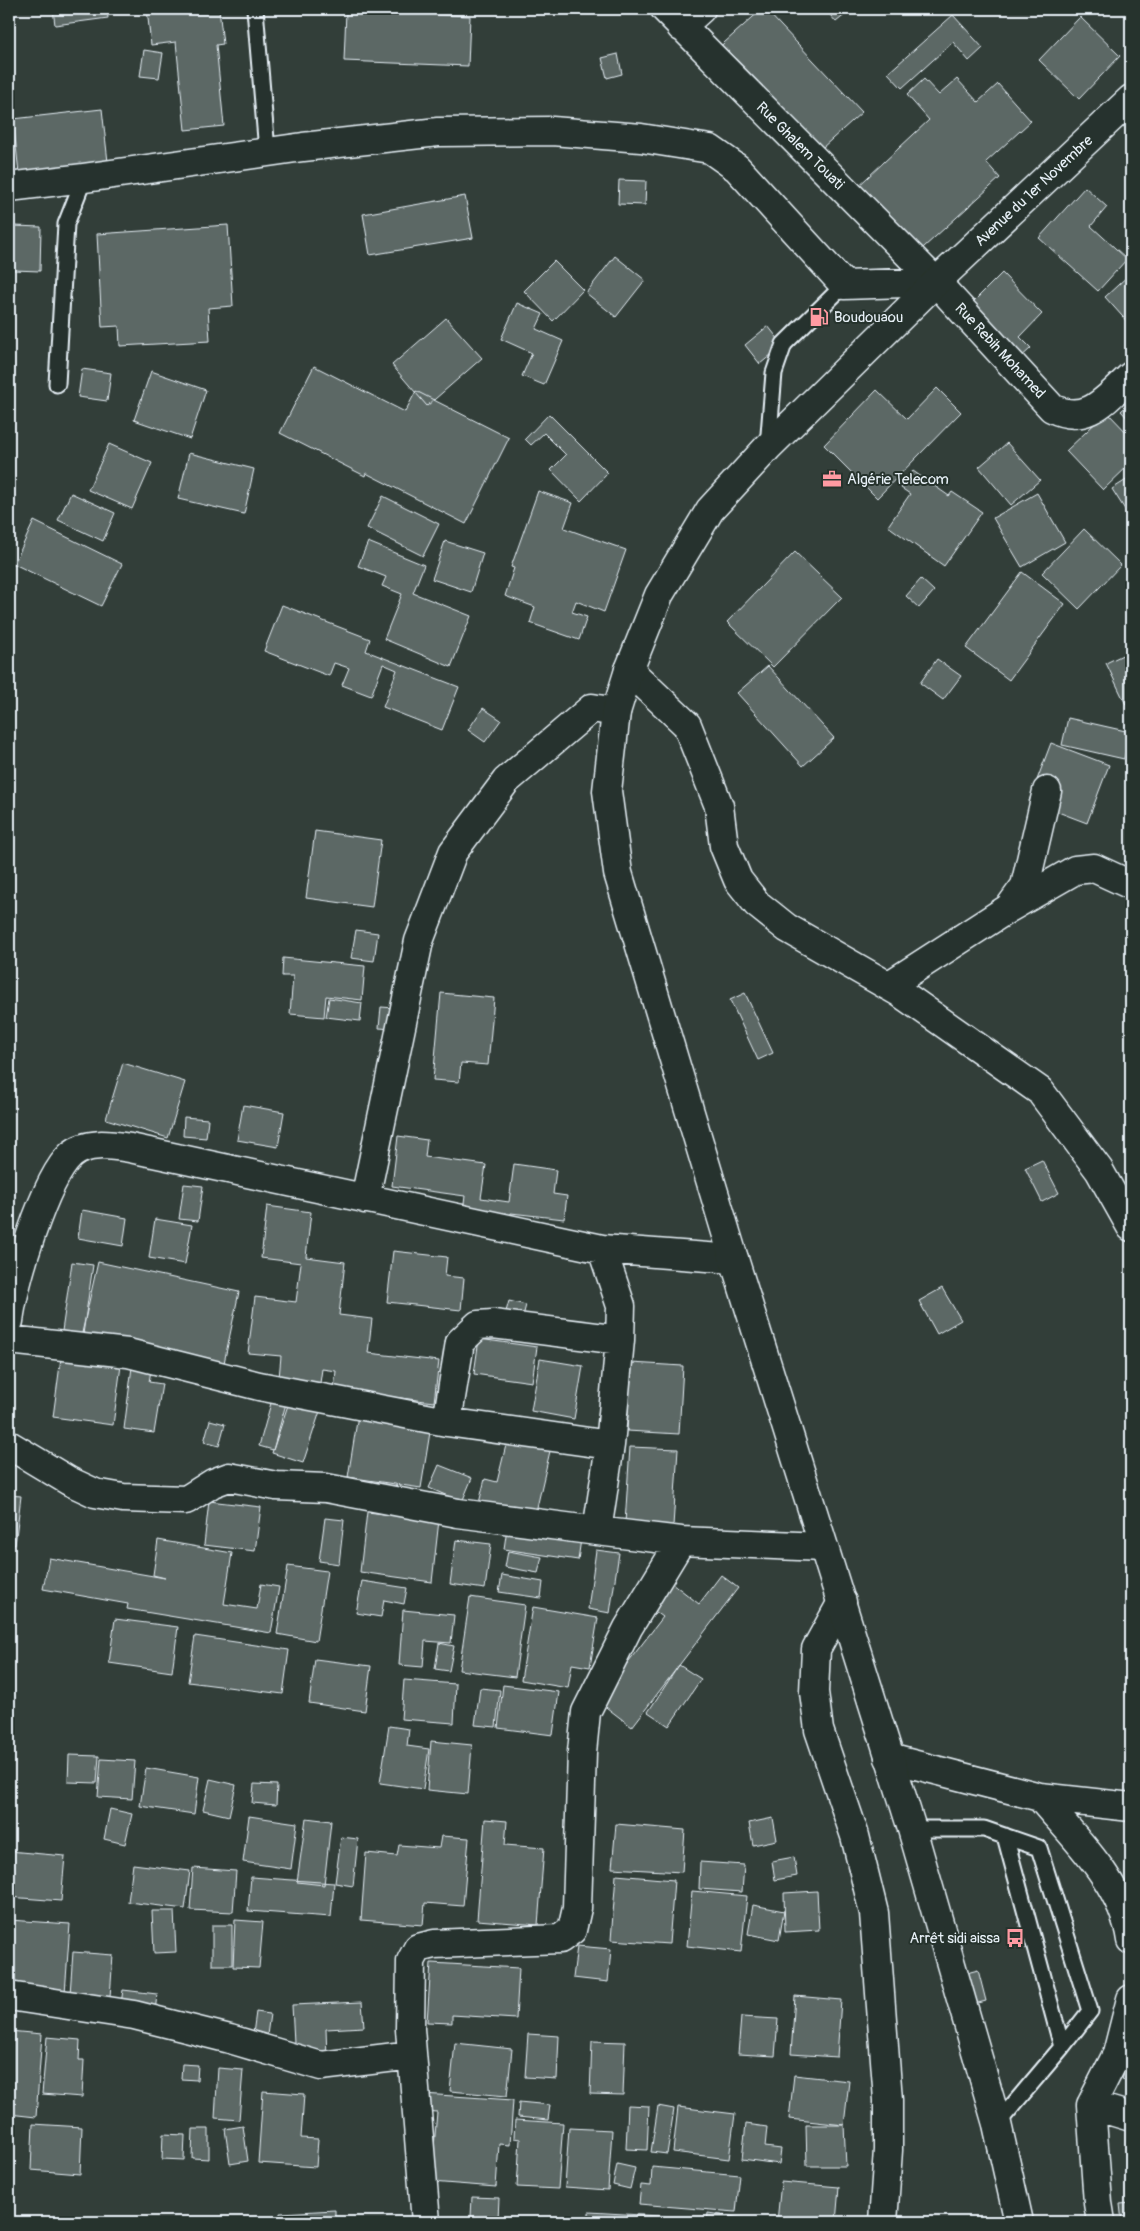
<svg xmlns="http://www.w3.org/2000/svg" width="1140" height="2231" font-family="Pangolin,sans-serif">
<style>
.building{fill:#5c6865;stroke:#e8f1f8}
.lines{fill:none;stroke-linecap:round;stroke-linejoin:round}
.service-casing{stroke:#e8f1f8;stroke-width:19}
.minor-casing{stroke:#e8f1f8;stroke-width:31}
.secondary-casing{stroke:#e8f1f8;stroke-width:31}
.service{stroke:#26332d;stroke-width:15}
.minor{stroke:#26332d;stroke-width:28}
.secondary{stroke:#26332d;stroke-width:28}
.labels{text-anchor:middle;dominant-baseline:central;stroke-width:4;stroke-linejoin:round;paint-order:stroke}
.street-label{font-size:15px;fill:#e8f1f8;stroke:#26332d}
.poi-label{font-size:15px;fill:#e8f1f8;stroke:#26332d;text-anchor:start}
</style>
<rect width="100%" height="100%" fill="#323e39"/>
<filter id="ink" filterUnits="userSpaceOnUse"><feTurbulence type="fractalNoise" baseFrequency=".02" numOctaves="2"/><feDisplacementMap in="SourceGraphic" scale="10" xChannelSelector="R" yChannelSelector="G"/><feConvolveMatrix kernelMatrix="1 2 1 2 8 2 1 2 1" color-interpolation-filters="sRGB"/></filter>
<g filter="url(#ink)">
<path class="building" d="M 53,9 L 107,9 L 108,18 L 55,25 Z
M 147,9 L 219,9 L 223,44 L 216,45 L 224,126 L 185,130 L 176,42 L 151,45 Z
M 762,9 L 765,9 L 862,112 L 812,157 L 715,51 Z
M 825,9 L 852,9 L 836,22 Z
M 346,11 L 470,16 L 468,66 L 344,61 Z
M 953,15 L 983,48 L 969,61 L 953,42 L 902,88 L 888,73 Z
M 1080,17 L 1120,56 L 1079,99 L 1039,60 Z
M 144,50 L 163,53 L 159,78 L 140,76 Z
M 618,54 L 622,74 L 607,78 L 602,58 Z
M 924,79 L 939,95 L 957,79 L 978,102 L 998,84 L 1031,121 L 986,162 L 1000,178 L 913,257 L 853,191 L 929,120 L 907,95 Z
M 102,109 L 108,162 L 19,173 L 13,119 Z
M 619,180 L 646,181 L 645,205 L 618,204 Z
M 1085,187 L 1107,207 L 1091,226 L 1127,259 L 1098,291 L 1039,238 Z
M 465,196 L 473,238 L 370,255 L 363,214 Z
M 228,225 L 233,306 L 208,308 L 210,341 L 120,346 L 119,326 L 102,327 L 97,234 Z
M 14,226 L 41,227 L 40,271 L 13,270 Z
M 615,256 L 645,280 L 616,317 L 586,293 Z
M 554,261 L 583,290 L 553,321 L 524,291 Z
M 1002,273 L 1042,314 L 1020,337 L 1031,348 L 1017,361 L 958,317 Z
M 1131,273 L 1131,326 L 1105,297 Z
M 517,303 L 543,314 L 536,329 L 563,341 L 544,385 L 522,376 L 532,353 L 501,339 Z
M 446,318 L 482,358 L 427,406 L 392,365 Z
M 768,326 L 783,345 L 760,364 L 745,345 Z
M 314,366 L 405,412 L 416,391 L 509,438 L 466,524 L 366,473 L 365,476 L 280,433 Z
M 82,369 L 111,373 L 107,401 L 78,397 Z
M 151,371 L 206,390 L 190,439 L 134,420 Z
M 937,388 L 961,412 L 877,498 L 824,445 L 877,390 L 907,419 Z
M 1131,402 L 1131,422 L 1121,411 Z
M 1107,412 L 1131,437 L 1131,463 L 1103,490 L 1066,451 Z
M 549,414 L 608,473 L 581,501 L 551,470 L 566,455 L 544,433 L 531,445 L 525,439 Z
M 1007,443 L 1040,480 L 1011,505 L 979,467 Z
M 109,444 L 152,463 L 132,509 L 88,490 Z
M 189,453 L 254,469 L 244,514 L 178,499 Z
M 913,471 L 949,496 L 952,492 L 982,512 L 944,566 L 888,526 L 910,494 L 901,488 Z
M 1131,477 L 1131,519 L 1112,489 Z
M 538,491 L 573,503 L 564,528 L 626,550 L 604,612 L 576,601 L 572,612 L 587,617 L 579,640 L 530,623 L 535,607 L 505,596 L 514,568 L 511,567 Z
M 71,493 L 115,513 L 103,541 L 58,520 Z
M 1037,493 L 1065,542 L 1022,567 L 993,518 Z
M 383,496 L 439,524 L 423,556 L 367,528 Z
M 34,521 L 122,564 L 101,606 L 14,564 Z
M 1084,529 L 1121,565 L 1079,609 L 1042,573 Z
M 445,541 L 483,553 L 471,592 L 432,579 Z
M 368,542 L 424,565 L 413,593 L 471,616 L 451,667 L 384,639 L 402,594 L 382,586 L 386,577 L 358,566 Z
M 795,552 L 842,597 L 773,667 L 727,622 Z
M 1022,572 L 1065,604 L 1009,680 L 966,648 Z
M 921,579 L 934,591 L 919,608 L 906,596 Z
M 282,605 L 370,639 L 366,651 L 459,687 L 442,730 L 383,707 L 397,670 L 383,664 L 371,696 L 342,685 L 349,668 L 334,663 L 329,676 L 264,651 Z
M 1131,651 L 1131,715 L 1106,663 Z
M 937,659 L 961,676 L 943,700 L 920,683 Z
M 768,666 L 834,738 L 803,766 L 737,693 Z
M 483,708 L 501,720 L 485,742 L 468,730 Z
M 1068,718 L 1130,732 L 1124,759 L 1062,745 Z
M 1051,743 L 1109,765 L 1087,823 L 1029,801 Z
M 315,831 L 381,840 L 372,907 L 306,898 Z
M 356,930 L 378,933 L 374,961 L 351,958 Z
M 283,958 L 365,966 L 362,1000 L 326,996 L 324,1017 L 290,1014 L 293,976 L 282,976 Z
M 441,993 L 494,998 L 488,1065 L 461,1063 L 459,1082 L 433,1080 Z
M 745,993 L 773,1053 L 758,1060 L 730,1000 Z
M 329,998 L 362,1003 L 360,1021 L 326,1017 Z
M 381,1007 L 409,1009 L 407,1030 L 379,1028 Z
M 123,1063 L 185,1082 L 168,1138 L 106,1119 Z
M 243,1105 L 284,1112 L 278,1147 L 237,1140 Z
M 184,1117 L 208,1119 L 206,1138 L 183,1136 Z
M 398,1136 L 427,1140 L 425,1157 L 486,1165 L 481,1198 L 509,1202 L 514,1164 L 556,1170 L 553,1194 L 567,1196 L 564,1219 L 511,1213 L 509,1226 L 462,1220 L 465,1196 L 392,1186 Z
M 1042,1160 L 1059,1193 L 1042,1202 L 1025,1168 Z
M 184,1184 L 203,1186 L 198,1221 L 179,1219 Z
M 267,1206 L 311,1212 L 306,1257 L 345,1262 L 339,1315 L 372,1319 L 368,1353 L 439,1361 L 434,1402 L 334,1390 L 336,1371 L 322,1369 L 320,1383 L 279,1378 L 281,1356 L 248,1353 L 255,1297 L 296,1302 L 301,1263 L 261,1258 Z
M 82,1210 L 127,1218 L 123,1246 L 78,1238 Z
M 155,1219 L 192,1225 L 185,1264 L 149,1258 Z
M 393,1251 L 447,1257 L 445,1276 L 464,1278 L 461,1310 L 387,1302 Z
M 72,1262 L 93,1265 L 83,1334 L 62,1331 Z
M 98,1262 L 239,1292 L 224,1363 L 82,1333 Z
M 942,1288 L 961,1320 L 937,1334 L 919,1301 Z
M 509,1301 L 526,1305 L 522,1320 L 505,1315 Z
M 479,1339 L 537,1347 L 532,1382 L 474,1374 Z
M 62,1350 L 122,1358 L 113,1425 L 53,1417 Z
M 540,1359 L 583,1366 L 574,1419 L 531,1411 Z
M 631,1363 L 683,1366 L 679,1434 L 627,1431 Z
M 132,1367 L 151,1370 L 149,1382 L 162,1384 L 154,1433 L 124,1429 Z
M 273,1396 L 287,1400 L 273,1450 L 259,1446 Z
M 291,1396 L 322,1405 L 303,1463 L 272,1453 Z
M 358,1415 L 431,1426 L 421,1488 L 348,1477 Z
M 210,1420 L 225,1424 L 219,1446 L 204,1442 Z
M 507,1441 L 550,1451 L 535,1516 L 479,1503 L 485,1479 L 497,1482 Z
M 630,1447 L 678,1449 L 673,1526 L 625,1523 Z
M 439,1465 L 472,1478 L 462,1502 L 429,1488 Z
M 9,1495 L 21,1496 L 15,1545 L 9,1544 Z
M 209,1501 L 261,1507 L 255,1551 L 204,1545 Z
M 367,1512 L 439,1520 L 432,1582 L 360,1572 Z
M 325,1518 L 344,1520 L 339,1564 L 319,1561 Z
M 507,1528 L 581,1539 L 578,1560 L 504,1549 Z
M 158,1540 L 232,1553 L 224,1604 L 257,1609 L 261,1584 L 279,1587 L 271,1633 L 127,1609 L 128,1604 L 43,1589 L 49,1558 L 165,1578 L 153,1575 Z
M 456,1540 L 491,1544 L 485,1589 L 450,1584 Z
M 596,1550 L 619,1553 L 610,1613 L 588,1609 Z
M 508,1551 L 542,1557 L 538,1573 L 505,1567 Z
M 288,1566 L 327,1571 L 316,1641 L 277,1634 Z
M 502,1575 L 543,1582 L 541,1598 L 499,1592 Z
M 721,1575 L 738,1588 L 632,1727 L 598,1701 L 663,1617 L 652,1609 L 672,1583 L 699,1604 Z
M 362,1581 L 407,1588 L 404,1604 L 384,1600 L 381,1617 L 356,1613 Z
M 470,1597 L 525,1605 L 515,1677 L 459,1670 Z
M 533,1607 L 598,1618 L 590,1667 L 572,1664 L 568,1688 L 521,1680 Z
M 403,1610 L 454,1615 L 451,1643 L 425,1641 L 423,1667 L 399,1665 Z
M 115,1619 L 178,1627 L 172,1672 L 109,1663 Z
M 195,1636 L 289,1650 L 283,1694 L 188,1682 Z
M 439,1643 L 454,1646 L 449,1671 L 435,1669 Z
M 315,1659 L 371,1666 L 365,1711 L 309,1703 Z
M 679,1665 L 701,1679 L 669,1726 L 648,1712 Z
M 404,1680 L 456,1684 L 454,1723 L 401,1719 Z
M 503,1685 L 559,1692 L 553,1735 L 498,1728 Z
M 480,1688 L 500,1690 L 496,1727 L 475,1725 Z
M 389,1726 L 409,1729 L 407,1746 L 429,1749 L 423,1789 L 380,1783 Z
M 431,1741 L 472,1745 L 468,1794 L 427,1790 Z
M 69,1755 L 99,1756 L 97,1783 L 68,1782 Z
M 101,1759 L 135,1761 L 132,1799 L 98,1797 Z
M 146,1768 L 199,1777 L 194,1814 L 140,1806 Z
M 210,1779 L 236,1785 L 229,1816 L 203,1810 Z
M 254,1784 L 277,1785 L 276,1805 L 252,1803 Z
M 110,1809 L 132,1814 L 125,1844 L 104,1839 Z
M 249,1816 L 297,1823 L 291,1869 L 243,1862 Z
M 306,1818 L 331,1821 L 324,1885 L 297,1882 Z
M 773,1818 L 777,1840 L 753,1845 L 749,1823 Z
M 485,1819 L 507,1821 L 505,1845 L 544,1848 L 538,1925 L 477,1920 Z
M 616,1824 L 685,1830 L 682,1872 L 612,1868 Z
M 441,1836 L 469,1838 L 463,1906 L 425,1903 L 423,1925 L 361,1920 L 366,1853 L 397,1856 L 399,1845 L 439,1848 Z
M 341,1837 L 358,1839 L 353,1886 L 335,1883 Z
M 1129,1843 L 1131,1843 L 1131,1910 L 1127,1910 Z
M 9,1851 L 65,1856 L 61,1901 L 9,1897 Z
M 794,1857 L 797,1876 L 775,1880 L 772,1861 Z
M 700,1862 L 744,1865 L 742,1892 L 699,1889 Z
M 133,1864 L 190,1871 L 185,1909 L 128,1902 Z
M 193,1868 L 236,1871 L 233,1912 L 190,1910 Z
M 616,1875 L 674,1880 L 669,1944 L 611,1940 Z
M 251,1877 L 334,1883 L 331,1917 L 248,1911 Z
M 692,1891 L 747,1896 L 741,1952 L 687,1946 Z
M 817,1891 L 819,1930 L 785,1932 L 784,1893 Z
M 753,1905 L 784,1911 L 779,1940 L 748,1934 Z
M 152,1911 L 174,1911 L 176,1952 L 154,1953 Z
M 9,1920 L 70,1924 L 65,1993 L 9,1989 Z
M 235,1920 L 263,1922 L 259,1968 L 233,1967 Z
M 212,1925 L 232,1925 L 232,1965 L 212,1965 Z
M 577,1946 L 611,1949 L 608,1982 L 573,1978 Z
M 73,1952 L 113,1955 L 109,2011 L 69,2008 Z
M 431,1963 L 519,1968 L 516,2019 L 452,2015 L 452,2023 L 427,2022 Z
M 978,1970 L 986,2001 L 967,2006 L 959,1975 Z
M 123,1990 L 157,1994 L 154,2022 L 119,2017 Z
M 795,1996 L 841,2000 L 837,2057 L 791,2054 Z
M 362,2002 L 364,2027 L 326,2029 L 327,2059 L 295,2061 L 292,2005 Z
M 256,2012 L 270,2014 L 266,2042 L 252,2041 Z
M 741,2017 L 778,2019 L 775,2056 L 738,2054 Z
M 9,2031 L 42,2034 L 36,2117 L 9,2114 Z
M 528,2034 L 559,2036 L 557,2079 L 525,2077 Z
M 47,2037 L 80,2040 L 79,2060 L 84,2060 L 82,2097 L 42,2094 Z
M 592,2041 L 625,2042 L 623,2095 L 590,2094 Z
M 455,2043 L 512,2049 L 507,2096 L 450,2091 Z
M 1131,2049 L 1131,2083 L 1122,2080 Z
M 182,2064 L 198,2065 L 197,2080 L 181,2079 Z
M 218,2068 L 243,2070 L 239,2120 L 215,2118 Z
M 794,2075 L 849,2081 L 844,2125 L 789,2119 Z
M 263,2091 L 304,2094 L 301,2138 L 318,2139 L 316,2167 L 258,2163 Z
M 423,2094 L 513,2100 L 510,2145 L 499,2144 L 496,2187 L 431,2182 L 437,2112 L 422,2111 Z
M 519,2102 L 550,2105 L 548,2120 L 518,2117 Z
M 628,2105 L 649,2106 L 647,2150 L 626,2149 Z
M 658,2106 L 674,2109 L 667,2154 L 651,2152 Z
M 678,2107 L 735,2114 L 729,2159 L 673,2152 Z
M 515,2120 L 563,2123 L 558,2189 L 517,2187 L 520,2139 L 514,2138 Z
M 33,2124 L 82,2127 L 80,2174 L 31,2170 Z
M 746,2124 L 767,2127 L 765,2147 L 781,2149 L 779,2164 L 742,2159 Z
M 806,2125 L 844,2125 L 846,2166 L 807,2166 Z
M 243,2126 L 248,2161 L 230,2164 L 225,2129 Z
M 569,2128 L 612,2130 L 608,2190 L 565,2187 Z
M 193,2129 L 209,2129 L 209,2159 L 192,2158 Z
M 163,2134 L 185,2135 L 184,2160 L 162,2159 Z
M 617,2164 L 635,2168 L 630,2189 L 613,2185 Z
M 652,2167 L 740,2175 L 736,2212 L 639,2204 L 641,2185 L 651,2186 Z
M 781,2182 L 839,2187 L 836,2222 L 777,2222 Z
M 472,2197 L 499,2198 L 498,2219 L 471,2217 Z
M 1131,2203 L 1131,2222 L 1122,2222 L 1120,2204 Z
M 335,2210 L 335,2222 L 280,2222 L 280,2213 Z
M 589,2212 L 694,2218 L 694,2222 L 589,2222 Z
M 708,2213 L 749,2219 L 749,2222 L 707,2222 Z
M 475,2220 L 498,2220 L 498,2222 L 475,2222 Z"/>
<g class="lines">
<g class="service-casing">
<path id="service" d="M 255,9 L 267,151
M 57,384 L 66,224 L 84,178
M 768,446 L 774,373 L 784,344 L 844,285
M 912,1829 L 984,1829 L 1039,1848 L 1090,2011 L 1062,2047 L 997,2124
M 1005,1836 L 1062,2047"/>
</g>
<g class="minor-casing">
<path id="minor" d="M 665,9 L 936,282 L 1052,408 C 1087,426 1107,398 1131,376
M 681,27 L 701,9
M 9,187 L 84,178 L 303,147 L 438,132 L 552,131 L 641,138 L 710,149 L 737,168 L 844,285 L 936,282
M 629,670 L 687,725 L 719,806 L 724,846 L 738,880 L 757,904 L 787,928 L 899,992 L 1040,1091 L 1099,1170 L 1131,1227
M 1009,908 L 1025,886 L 1047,791
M 888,986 L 1009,908 L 1075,870 L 1094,868 L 1131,885
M 365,1199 L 419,941 L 453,852 L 506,781 L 592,708 L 616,712
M 9,1321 C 13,1284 44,1180 71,1155 C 87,1141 111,1145 130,1148 L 602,1249 L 734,1259
M 9,1340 L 128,1353 L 259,1386 L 447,1422 L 610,1445
M 447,1422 L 460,1342 L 478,1325 L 493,1324 L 620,1340
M 9,1445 L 69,1481 L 95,1493 L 123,1498 L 186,1500 L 213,1483 L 229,1477 L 276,1486 L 326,1488 L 458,1513 L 597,1531 L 681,1541 L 823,1547
M 597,1531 L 610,1445 L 620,1340 L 621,1306 L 602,1249
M 842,1602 L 816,1649 L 814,1692 L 819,1730 L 855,1836 L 874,1913 L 888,2100 L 888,2150 L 883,2222
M 889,1758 L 1040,1797 L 1131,1807
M 1040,1797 C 1075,1839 1123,1883 1131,1940
M 9,1996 L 134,2015 L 230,2039 L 321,2066 L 412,2055
M 1091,2105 L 1131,2117
M 426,2222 L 410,2029 L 411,1961 L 418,1948 L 434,1944 L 560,1939 L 572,1930 L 577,1908 L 582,1752 L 586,1712 L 628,1628 L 681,1541
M 1101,2222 L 1098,2203 L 1091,2105 L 1117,2054 L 1131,1999"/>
</g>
<g class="secondary-casing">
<path id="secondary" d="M 1019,2222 L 997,2124 L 912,1829 L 734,1259 L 618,873 L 607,791 L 616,712 L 629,670 L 659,595 L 710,510 L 768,447 L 936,282 L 1131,99"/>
</g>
<use href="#service" class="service"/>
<use href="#minor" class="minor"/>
<use href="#secondary" class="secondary"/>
</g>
</g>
<defs>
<g id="fuel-bare" transform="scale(1.5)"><path d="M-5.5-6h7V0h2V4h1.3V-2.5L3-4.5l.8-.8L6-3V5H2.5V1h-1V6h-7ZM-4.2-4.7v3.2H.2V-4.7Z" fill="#ff9aa2" stroke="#26332d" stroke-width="2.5" paint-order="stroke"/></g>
<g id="office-bare" transform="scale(1.5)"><path d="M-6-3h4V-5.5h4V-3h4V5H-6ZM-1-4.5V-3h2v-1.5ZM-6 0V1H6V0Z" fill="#ff9aa2" stroke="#26332d" stroke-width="2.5" paint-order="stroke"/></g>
<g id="bus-bare" transform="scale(1.5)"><path d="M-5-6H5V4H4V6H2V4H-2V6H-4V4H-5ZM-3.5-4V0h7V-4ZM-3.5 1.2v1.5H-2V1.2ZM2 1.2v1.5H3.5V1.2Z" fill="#ff9aa2" stroke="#26332d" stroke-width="2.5" paint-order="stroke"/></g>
</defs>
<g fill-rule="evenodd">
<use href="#fuel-bare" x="819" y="317"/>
<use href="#office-bare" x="832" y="479"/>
<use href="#bus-bare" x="1015" y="1938"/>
</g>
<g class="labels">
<g class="street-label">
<text transform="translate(800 146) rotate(45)">Rue Ghalem Touati</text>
<text transform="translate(1034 191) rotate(-43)">Avenue du 1er Novembre</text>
<text transform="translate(1000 351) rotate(47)">Rue Rebih Mohamed</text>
</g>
<g class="poi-label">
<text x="834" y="317">Boudouaou</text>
<text x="847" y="479">Algérie Telecom</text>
<text x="1000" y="1938" text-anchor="end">Arrêt sidi aissa</text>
</g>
</g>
<rect width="1140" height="2231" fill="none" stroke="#26332d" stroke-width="30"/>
<rect x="15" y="15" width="1110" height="2201" fill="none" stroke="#e8f1f8" stroke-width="2" filter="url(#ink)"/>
</svg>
